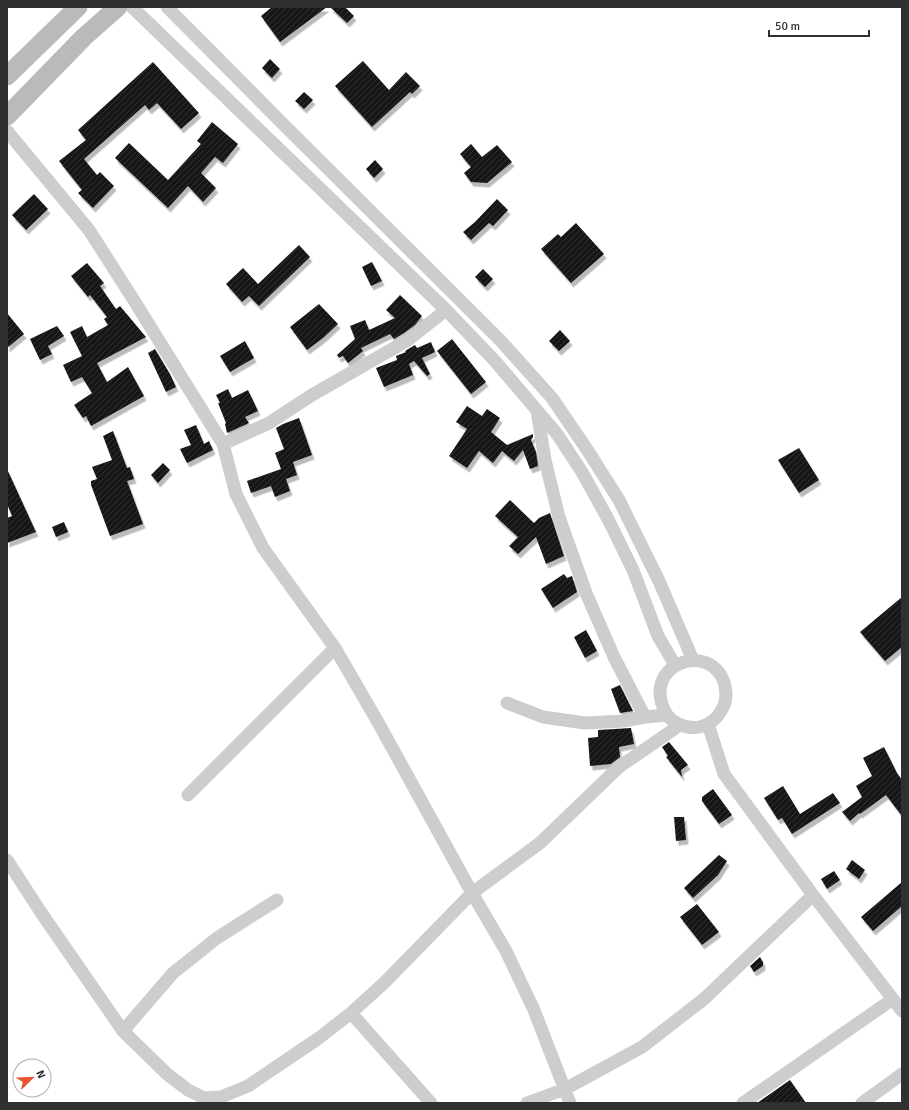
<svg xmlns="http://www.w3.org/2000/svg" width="909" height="1110" font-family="Signika,sans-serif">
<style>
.building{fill:url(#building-hatch);filter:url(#shadow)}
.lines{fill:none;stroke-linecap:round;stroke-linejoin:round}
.minor{stroke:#cdcdcd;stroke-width:13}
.secondary{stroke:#bababa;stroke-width:19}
</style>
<defs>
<pattern id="building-hatch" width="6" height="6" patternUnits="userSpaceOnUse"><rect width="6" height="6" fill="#171717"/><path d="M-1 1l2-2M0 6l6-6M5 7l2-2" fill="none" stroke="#303030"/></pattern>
<filter id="shadow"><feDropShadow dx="2.5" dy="4.5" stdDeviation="0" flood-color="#0004"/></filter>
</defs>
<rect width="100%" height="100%" fill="#fff"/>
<path class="building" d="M 272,7 L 327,7 L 280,42 L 261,16 Z
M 330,7 L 345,7 L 354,16 L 347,23 Z
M 270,59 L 280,69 L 272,78 L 262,68 Z
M 363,61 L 389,90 L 406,72 L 420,86 L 412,94 L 410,92 L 372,127 L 335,86 Z
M 153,62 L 199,113 L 181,129 L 157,103 L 149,110 L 145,105 L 84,159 L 97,175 L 100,172 L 114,186 L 93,208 L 78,193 L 82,190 L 59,161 L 86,140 L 78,130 Z
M 304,92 L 313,100 L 304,109 L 295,101 Z
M 212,122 L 238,144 L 223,163 L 215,157 L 201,173 L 216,188 L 203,202 L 188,186 L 168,208 L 115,158 L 129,143 L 168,180 L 201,144 L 197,141 Z
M 471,144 L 482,157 L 497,145 L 512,162 L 487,183 L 471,182 L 464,173 L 471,167 L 460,154 Z
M 375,160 L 383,169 L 374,178 L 366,169 Z
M 34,194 L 48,209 L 26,230 L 12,215 Z
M 497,199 L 508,210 L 493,226 L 489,223 L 471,240 L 463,232 L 475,222 Z
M 576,223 L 604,254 L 571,283 L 541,249 L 558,234 L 561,237 Z
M 299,245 L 310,257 L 259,306 L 249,296 L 242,302 L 226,284 L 243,268 L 258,284 Z
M 372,262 L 382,281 L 371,286 L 362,267 Z
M 87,263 L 104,283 L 100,286 L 116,309 L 120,306 L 146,337 L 97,363 L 107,382 L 128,367 L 144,396 L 91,426 L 86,416 L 83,418 L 74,405 L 92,393 L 82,377 L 71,382 L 63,365 L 82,356 L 70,332 L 82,326 L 87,337 L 108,325 L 104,319 L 107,317 L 90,295 L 88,297 L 71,276 Z
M 483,269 L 493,279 L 485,287 L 475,277 Z
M 400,295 L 422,316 L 415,325 L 404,333 L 394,339 L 390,334 L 361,348 L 363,351 L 348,363 L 343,356 L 339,358 L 337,355 L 355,339 L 350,326 L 365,320 L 369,330 L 395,318 L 386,310 Z
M 319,304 L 338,324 L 323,338 L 307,350 L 290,327 Z
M 7,313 L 24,334 L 7,348 Z
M 57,326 L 64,336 L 48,346 L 52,354 L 40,360 L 30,339 Z
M 560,330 L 570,341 L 559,351 L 549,341 Z
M 452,339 L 486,382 L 471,394 L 437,351 Z
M 245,341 L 254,358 L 230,372 L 220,356 Z
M 431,342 L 435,352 L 422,358 L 430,374 L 427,376 L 414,361 L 409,364 L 413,375 L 384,387 L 376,368 L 397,360 L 396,356 L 406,352 L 405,351 L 415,345 L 417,348 Z
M 155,349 L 170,374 L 176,387 L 166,392 L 148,353 Z
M 228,389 L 232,398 L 248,390 L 258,411 L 245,417 L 249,423 L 227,433 L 225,424 L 226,423 L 218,403 L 220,403 L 216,395 Z
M 467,406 L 482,416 L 487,409 L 500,418 L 491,432 L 507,445 L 533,434 L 533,437 L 531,440 L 536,452 L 538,466 L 530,469 L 523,450 L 514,461 L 502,451 L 493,463 L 479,451 L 467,468 L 449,456 L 467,429 L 456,422 Z
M 299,418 L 312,455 L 293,462 L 297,475 L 286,479 L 290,491 L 275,497 L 271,486 L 251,493 L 247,481 L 281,469 L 275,453 L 284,449 L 276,428 L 283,424 Z
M 196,425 L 204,444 L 209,441 L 213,450 L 187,463 L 180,449 L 191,445 L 184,430 Z
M 113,431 L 127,468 L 130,467 L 134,479 L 127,481 L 143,524 L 110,536 L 91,485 L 91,481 L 97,479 L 92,467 L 112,460 L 103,436 Z
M 799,448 L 819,480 L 799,493 L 778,460 Z
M 163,463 L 170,470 L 158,483 L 151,475 Z
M 7,469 L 36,532 L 7,543 L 7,518 L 12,516 L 7,504 Z
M 510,500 L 534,523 L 539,518 L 550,513 L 564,556 L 546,564 L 536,537 L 518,554 L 509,546 L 518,537 L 495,516 Z
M 64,522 L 68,532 L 56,537 L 52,527 Z
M 564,574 L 567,578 L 572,576 L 577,592 L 553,608 L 541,589 Z
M 902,597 L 902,647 L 885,661 L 860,632 Z
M 586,630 L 597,651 L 585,658 L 574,637 Z
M 620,685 L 633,711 L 620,713 L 611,689 Z
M 631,728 L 634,744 L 619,747 L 620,757 L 611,764 L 590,766 L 588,738 L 598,737 L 598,730 Z
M 669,742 L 688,765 L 681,770 L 682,777 L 666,757 L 668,756 L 662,747 Z
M 884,747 L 897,773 L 902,780 L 902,816 L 886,795 L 860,814 L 859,813 L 850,821 L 842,812 L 862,797 L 856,786 L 872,776 L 863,758 Z
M 783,786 L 800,814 L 833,793 L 840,803 L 792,834 L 782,818 L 778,820 L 764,798 Z
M 713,789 L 732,815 L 719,824 L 702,801 L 702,797 Z
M 674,817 L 684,817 L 686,840 L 676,841 Z
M 719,855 L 727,861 L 718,875 L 693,898 L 684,888 Z
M 852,860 L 865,870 L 859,879 L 846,869 Z
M 834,871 L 840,880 L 827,889 L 821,879 Z
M 902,882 L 902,906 L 873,931 L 861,917 Z
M 697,904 L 719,932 L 702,945 L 680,917 Z
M 760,957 L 763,962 L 763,966 L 754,972 L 750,966 Z
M 790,1080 L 806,1103 L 757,1103 L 770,1094 Z"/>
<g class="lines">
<path class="minor" d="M 132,7 L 446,310 L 495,361 L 557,434 L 582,472 L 608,519 L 633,570 L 658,636 L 675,665
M 167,7 L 282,123 L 500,340 L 552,398 L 588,451 L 619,500 L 659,581 L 693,660
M 7,131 L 89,230 L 135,302 L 223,444 L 236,494 L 263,548 L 335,648 L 379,724 L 472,893 L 506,951 L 534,1010 L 570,1103
M 537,411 L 545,460 L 559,517 L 586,593 L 614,657 L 645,717
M 223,444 L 269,423 L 312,395 L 408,340 L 446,310
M 507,703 L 543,717 L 585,723 L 623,721 L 645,717 L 667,715 C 670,719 674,722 679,724 C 694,732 713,726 721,711 C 727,702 727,692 724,682 C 708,639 638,666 667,715
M 708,724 L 724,774 L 813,895 L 902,1011
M 188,795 L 335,648
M 7,860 L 42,914 L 123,1031 L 167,1074 L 188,1090 L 204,1098 L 221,1097 L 248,1086 L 319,1038 L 351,1013 L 385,982 L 472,893 L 540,843 L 619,767 L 680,725
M 351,1013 L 431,1103
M 123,1031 L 173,973 L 217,938 L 277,900
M 527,1103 L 565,1089 L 642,1047 L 704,999 L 813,895
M 743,1103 L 893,999
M 862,1103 L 902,1074"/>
<path class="secondary" d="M 7,76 L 78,7
M 7,116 L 84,37 L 118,7"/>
</g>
<rect width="909" height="1110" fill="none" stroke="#303030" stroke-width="16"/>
<g transform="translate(32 1078) rotate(67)"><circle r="19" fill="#ffffff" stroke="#acacac"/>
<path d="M0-3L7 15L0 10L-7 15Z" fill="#e75533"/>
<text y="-6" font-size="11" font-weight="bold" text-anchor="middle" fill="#303030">N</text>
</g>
<path d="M769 30v6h100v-6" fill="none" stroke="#303030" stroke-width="2"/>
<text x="775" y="30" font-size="12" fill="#303030" stroke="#ffffff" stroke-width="3" paint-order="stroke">50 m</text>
</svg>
